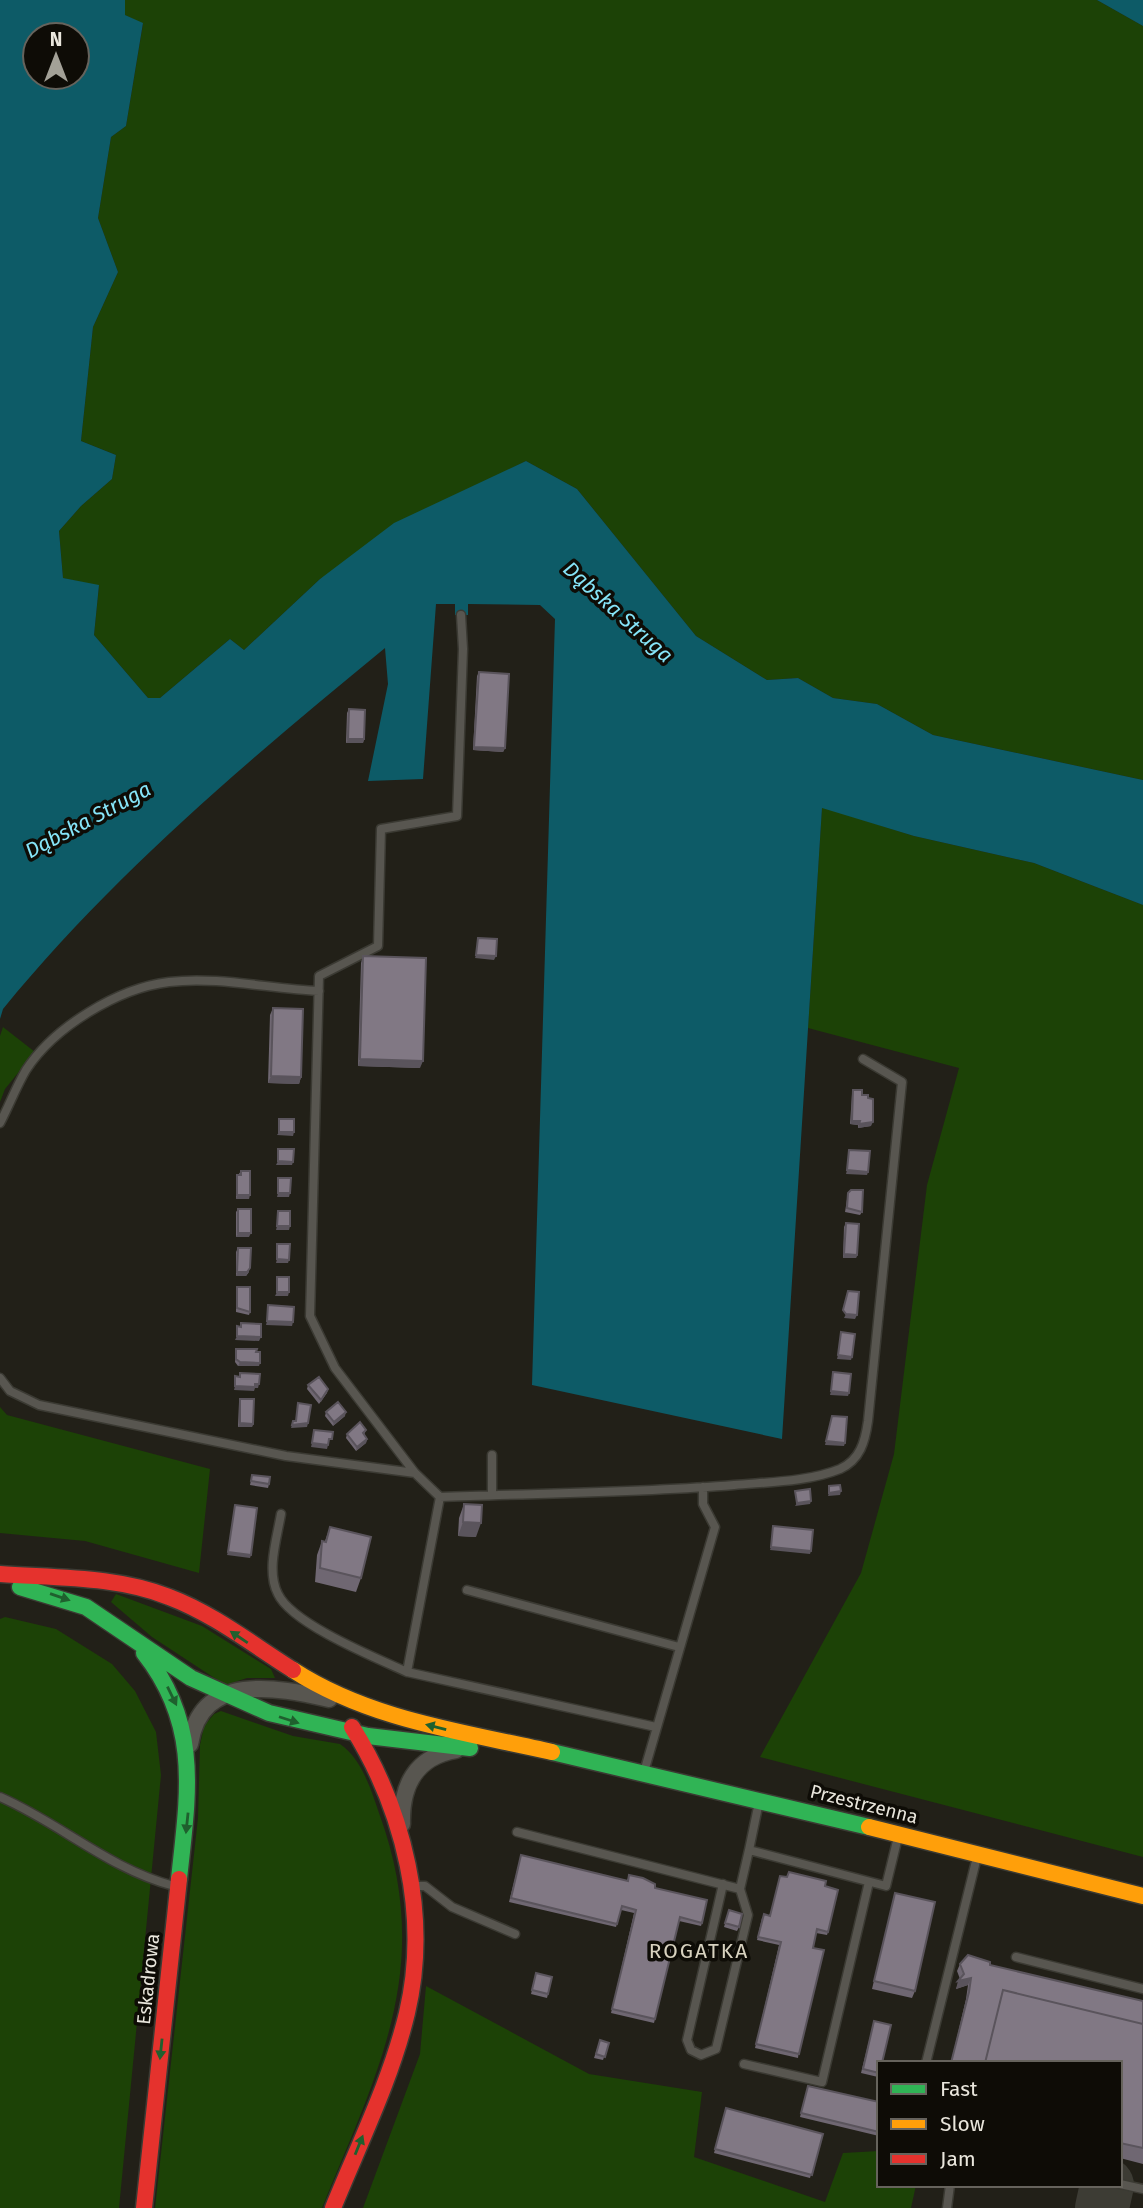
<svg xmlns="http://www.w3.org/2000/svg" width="1143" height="2208" font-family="'Fira Sans',sans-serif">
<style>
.green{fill:#1c4206}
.water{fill:#0d5b67;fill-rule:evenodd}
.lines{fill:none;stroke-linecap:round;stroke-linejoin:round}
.taxiway{stroke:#3d3c34;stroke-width:54}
.lane-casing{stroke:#3b3a33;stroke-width:11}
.street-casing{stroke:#3b3a33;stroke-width:19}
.fast-casing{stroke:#3b3a33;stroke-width:19}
.slow-casing{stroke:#3b3a33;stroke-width:19}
.jam-casing{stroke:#3b3a33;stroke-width:19}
.lane{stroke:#585650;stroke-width:8}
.street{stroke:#585650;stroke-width:16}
.fast{stroke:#30b455;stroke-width:16}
.slow{stroke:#ff9f0a;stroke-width:16}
.jam{stroke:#e5322d;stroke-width:16}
.wall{fill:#6f6772}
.shaded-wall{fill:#5a545c}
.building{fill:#817884;stroke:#5a545c;stroke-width:2}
.oneway{fill:#1f602e}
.labels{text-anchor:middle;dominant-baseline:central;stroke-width:7;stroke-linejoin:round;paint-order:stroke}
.street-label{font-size:19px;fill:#e9e6dc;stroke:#0e0c06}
.water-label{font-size:21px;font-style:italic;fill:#86e5f9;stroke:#0e0c06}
.neighbourhood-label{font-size:21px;letter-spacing:2px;fill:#d8d2bf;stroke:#0e0c06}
</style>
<rect width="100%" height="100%" fill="#222018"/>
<path class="green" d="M 125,0 L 1097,0 L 1143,26 L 1143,780 L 933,735 L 877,704 L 833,698 L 798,678 L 767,680 L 696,636 L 577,489 L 526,461 L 490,479 L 320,579 L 244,650 L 230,639 L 160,698 L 148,698 L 94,635 L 99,586 L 63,578 L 59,531 L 81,506 L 112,479 L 116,455 L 81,441 L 93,327 L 118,272 L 98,218 L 111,137 L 126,126 L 143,24 L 125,15 Z
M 822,807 L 914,836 L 1034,863 L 1143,905 L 1143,1857 L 760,1757 L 861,1573 L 894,1454 L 927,1185 L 959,1068 L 808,1028 Z
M 3,1027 L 35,1052 L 5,1089 L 0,1102 L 0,1036 Z
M 0,1407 L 7,1415 L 210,1469 L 199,1573 L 85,1541 L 0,1533 Z
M 116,1594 L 202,1626 L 271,1669 L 275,1678 L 247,1678 L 225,1685 L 152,1637 L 111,1602 Z
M 5,1617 L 56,1629 L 112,1664 L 135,1691 L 156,1732 L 161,1775 L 119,2208 L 0,2208 L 0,1619 Z
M 221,1711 L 293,1736 L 340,1744 C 361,1758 371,1789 379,1813 C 435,1966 379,2068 322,2208 L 155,2208 L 198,1818 L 200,1745 L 204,1726 L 214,1714 Z
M 426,1986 L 589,2074 L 702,2092 L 694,2157 L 825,2202 L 843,2153 L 879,2151 L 879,2185 L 916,2185 L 911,2208 L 363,2208 L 420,2054 Z"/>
<path class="water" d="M 0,0 L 125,0 L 125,15 L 143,23 L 126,126 L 111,137 L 98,218 L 118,272 L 93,327 L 81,441 L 116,455 L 112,479 L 81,506 L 59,531 L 63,578 L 99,585 L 94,635 L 148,698 L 160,698 L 230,639 L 244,650 L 320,579 L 394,523 L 526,461 L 577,489 L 696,636 L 767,680 L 798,678 L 833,698 L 877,704 L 933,735 L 1143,780 L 1143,905 L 1034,863 L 914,836 L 822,808 L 782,1439 L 532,1385 L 555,619 L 540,605 L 468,604 L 468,615 L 455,615 L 455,604 L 436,604 L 423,779 L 368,781 L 388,684 L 385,648 C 249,760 115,872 3,1009 L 0,1019 ZM 35,35 L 77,35 L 77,77 L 35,77 Z
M 1097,0 L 1143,0 L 1143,26 Z"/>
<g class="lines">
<path class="taxiway" d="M 1102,2208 L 1107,2185"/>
<g class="lane-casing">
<path id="lane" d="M 461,615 L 463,649 L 457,816 L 381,829 L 378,946 L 319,976 L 310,1316 L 335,1368 L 415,1473 L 440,1497 C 538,1493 636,1493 734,1485 C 767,1482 808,1482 840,1469 C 860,1460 865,1442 868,1421 L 902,1082 L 863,1059
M 0,1123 C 9,1106 16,1087 26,1070 C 54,1027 118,988 169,982 C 218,976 270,989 319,991
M 0,1378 L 10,1391 L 39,1405 L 286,1456 L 415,1473
M 492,1455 L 492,1495
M 440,1497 L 407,1672 L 656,1727
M 281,1514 C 277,1538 266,1571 278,1594 C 292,1624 376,1658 407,1672
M 467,1590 L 679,1647
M 644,1772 L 715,1527 L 703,1504 L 703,1487
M 0,1797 C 60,1823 109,1869 174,1886
M 517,1832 L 740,1889 L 749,1850 L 886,1886 L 898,1837
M 749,1850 L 759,1802
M 723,1884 L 687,2040 L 691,2050 L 701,2055 L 716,2049 L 748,1915 L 740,1889
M 412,1886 L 425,1886 L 452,1907 L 515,1934
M 1016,1957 L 1143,1989
M 926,2063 L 977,1857
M 744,2064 L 822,2082 L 869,1882
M 1120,2184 L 1143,2189
M 947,2208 L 950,2185"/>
</g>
<g class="street-casing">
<path id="street" d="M 190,1744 C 201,1672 277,1687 329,1699
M 402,1824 C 401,1786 415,1757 456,1750"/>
</g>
<g class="fast-casing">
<path id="fast" d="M 20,1587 L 86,1607 L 191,1678 L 269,1713 L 368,1736 L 470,1748
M 144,1653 C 201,1725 188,1794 179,1879
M 552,1752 L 869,1827"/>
</g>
<g class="slow-casing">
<path id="slow" d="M 293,1670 C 370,1720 464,1732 552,1752
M 869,1827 L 1143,1896"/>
</g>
<g class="jam-casing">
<path id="jam" d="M 0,1574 C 55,1578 117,1576 169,1597 C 214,1614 253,1645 293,1670
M 144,2208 L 179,1879
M 333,2208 C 359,2144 391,2080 407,2013 C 430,1916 404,1810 352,1727"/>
</g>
<use href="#lane" class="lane"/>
<use href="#street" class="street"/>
<use href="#fast" class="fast"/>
<use href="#slow" class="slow"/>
<use href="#jam" class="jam"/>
</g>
<path class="wall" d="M 479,672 L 505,748 L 503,752 L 473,750 L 477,676 Z
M 349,709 L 364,739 L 363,743 L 346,743 L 347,713 Z
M 363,956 L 420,1068 L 358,1066 L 361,963 Z
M 273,1008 L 301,1077 L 299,1084 L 268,1083 L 270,1015 Z
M 853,1090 L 871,1126 L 858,1128 L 858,1125 L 850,1124 L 852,1094 Z
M 241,1171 L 249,1199 L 236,1199 L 236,1178 Z
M 848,1193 L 862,1212 L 860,1215 L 845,1212 Z
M 238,1209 L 249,1237 L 236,1237 L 236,1212 Z
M 846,1223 L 857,1255 L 856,1258 L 843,1258 L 844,1227 Z
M 238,1248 L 249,1272 L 246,1276 L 236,1276 L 236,1252 Z
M 237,1287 L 250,1312 L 249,1315 L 236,1312 L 236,1291 Z
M 236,1349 L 259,1366 L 238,1366 L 235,1362 Z
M 308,1385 L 328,1389 L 327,1393 L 319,1404 L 307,1389 Z
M 240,1399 L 253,1424 L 252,1427 L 238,1427 L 239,1402 Z
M 326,1412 L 345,1416 L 333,1426 L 325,1416 Z
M 366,1430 L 364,1435 L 367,1439 L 366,1443 L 356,1451 L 346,1438 L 347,1434 Z
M 252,1475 L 269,1484 L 268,1488 L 250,1485 Z
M 464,1504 L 476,1537 L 458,1536 L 459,1518 Z
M 330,1527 L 361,1578 L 356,1592 L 315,1582 L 317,1555 L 322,1541 L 325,1541 Z
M 520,1859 L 627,1881 L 629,1875 L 655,1888 L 702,1923 L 701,1926 L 679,1921 L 654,2023 L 611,2013 L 634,1913 L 621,1910 L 616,1927 L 509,1902 Z
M 825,1886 L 828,1932 L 827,1935 L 816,1933 L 813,1948 L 798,2058 L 755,2048 L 779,1945 L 757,1940 L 762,1918 L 770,1916 Z
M 895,1893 L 915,1991 L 912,1998 L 872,1989 Z
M 729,1910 L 739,1927 L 737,1931 L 724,1927 Z
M 960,1964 L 990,1965 L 1143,2001 L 1143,2164 L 1120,2158 L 1120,2063 L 951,2063 L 966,1999 L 968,1985 L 956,1989 L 960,1979 L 957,1971 Z
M 536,1973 L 548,1994 L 547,1998 L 531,1994 Z
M 873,2025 L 879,2063 L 878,2077 L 861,2073 Z
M 600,2040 L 609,2043 L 603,2060 L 594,2058 Z
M 807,2089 L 879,2102 L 879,2136 L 800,2117 Z
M 726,2108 L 823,2134 L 810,2178 L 714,2153 Z"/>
<path class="shaded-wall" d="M 348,739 L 364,739 L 363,743 L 346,743 Z
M 474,747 L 505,748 L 503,752 L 473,750 Z
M 476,955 L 496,956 L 494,960 L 475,958 Z
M 360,1059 L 423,1061 L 420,1068 L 358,1066 Z
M 271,1076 L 301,1077 L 299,1084 L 268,1083 Z
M 852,1121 L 860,1121 L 858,1125 L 850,1124 Z
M 873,1122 L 871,1126 L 858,1128 L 859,1124 Z
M 279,1132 L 294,1132 L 293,1136 L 277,1135 Z
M 278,1161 L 293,1162 L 292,1165 L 276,1165 Z
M 847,1170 L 868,1172 L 867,1175 L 846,1174 Z
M 278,1193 L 290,1193 L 289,1197 L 277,1197 Z
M 237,1195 L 250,1195 L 249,1199 L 236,1199 Z
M 277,1226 L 290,1226 L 289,1230 L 276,1230 Z
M 238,1233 L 251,1233 L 249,1237 L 236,1237 Z
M 844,1254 L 857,1255 L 856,1258 L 843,1258 Z
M 277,1259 L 289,1260 L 288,1263 L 276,1263 Z
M 250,1268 L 246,1276 L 236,1276 L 237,1272 Z
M 277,1292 L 289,1292 L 288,1296 L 275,1296 Z
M 846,1314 L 857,1315 L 855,1319 L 844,1318 Z
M 267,1321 L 293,1322 L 292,1326 L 266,1325 Z
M 237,1336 L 261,1337 L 259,1341 L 235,1340 Z
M 838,1355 L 852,1357 L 851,1360 L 837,1359 Z
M 240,1362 L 260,1363 L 259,1366 L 238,1366 Z
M 259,1384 L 258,1388 L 255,1388 L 254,1391 L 234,1390 L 235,1386 Z
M 831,1391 L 849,1393 L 848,1396 L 830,1395 Z
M 346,1412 L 345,1416 L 333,1426 L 334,1422 Z
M 240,1423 L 253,1424 L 252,1427 L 238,1427 Z
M 308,1423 L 307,1427 L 291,1428 L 292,1425 Z
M 367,1439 L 366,1443 L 356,1451 L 357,1447 Z
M 826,1441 L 845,1443 L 844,1446 L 825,1445 Z
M 312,1443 L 328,1445 L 327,1449 L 311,1447 Z
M 841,1491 L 840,1495 L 828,1496 L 829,1493 Z
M 811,1501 L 810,1504 L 795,1506 L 797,1503 Z
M 463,1522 L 481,1523 L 476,1537 L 458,1536 Z
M 771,1547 L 811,1551 L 810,1554 L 770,1550 Z
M 228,1552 L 251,1555 L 250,1558 L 227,1555 Z
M 971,1978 L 968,1985 L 956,1989 L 958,1981 Z"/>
<path class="building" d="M 479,672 L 509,674 L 505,748 L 474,747 Z
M 349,709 L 365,710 L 364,739 L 348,739 Z
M 478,938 L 497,939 L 496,956 L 476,955 Z
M 363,956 L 426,958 L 423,1061 L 360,1059 Z
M 273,1008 L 303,1009 L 301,1077 L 271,1076 Z
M 853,1090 L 862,1090 L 862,1095 L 868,1095 L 868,1098 L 873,1099 L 873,1122 L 859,1124 L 860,1121 L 852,1121 Z
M 279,1119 L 294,1119 L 294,1132 L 279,1132 Z
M 278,1149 L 294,1149 L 293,1162 L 278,1161 Z
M 849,1150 L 870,1151 L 868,1172 L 847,1170 Z
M 241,1171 L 250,1171 L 250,1195 L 237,1195 L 237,1175 L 241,1175 Z
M 278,1178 L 291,1178 L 290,1193 L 278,1193 Z
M 851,1190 L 863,1190 L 862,1212 L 847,1208 L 848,1193 Z
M 238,1209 L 251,1209 L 251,1233 L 238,1233 Z
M 278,1211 L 290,1211 L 290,1226 L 277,1226 Z
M 846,1223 L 859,1224 L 857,1255 L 844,1254 Z
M 277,1244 L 290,1244 L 289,1260 L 277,1259 Z
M 238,1248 L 251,1248 L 250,1268 L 247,1272 L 237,1272 Z
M 277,1277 L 289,1277 L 289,1292 L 277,1292 Z
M 237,1287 L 250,1287 L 250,1312 L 237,1308 Z
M 848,1291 L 859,1292 L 857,1315 L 846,1314 L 843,1310 Z
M 268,1305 L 294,1307 L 293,1322 L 267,1321 Z
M 241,1323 L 261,1324 L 261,1337 L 237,1336 L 237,1326 L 241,1327 Z
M 841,1332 L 855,1334 L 852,1357 L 838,1355 Z
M 236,1349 L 257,1349 L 256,1352 L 260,1352 L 260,1363 L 240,1362 L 236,1359 Z
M 833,1372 L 851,1374 L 849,1393 L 831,1391 Z
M 240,1373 L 260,1374 L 259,1384 L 255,1384 L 255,1387 L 235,1386 L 235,1376 L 240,1377 Z
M 319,1377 L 328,1389 L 321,1400 L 308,1385 Z
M 240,1399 L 254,1399 L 253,1424 L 240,1423 Z
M 338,1402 L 346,1412 L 334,1422 L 326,1412 Z
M 298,1403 L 311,1405 L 308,1423 L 292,1425 L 293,1421 L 296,1421 Z
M 832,1416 L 847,1417 L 845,1443 L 826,1441 Z
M 360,1422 L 366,1430 L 363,1433 L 367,1439 L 357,1447 L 347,1434 Z
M 314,1430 L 333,1432 L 332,1439 L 329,1439 L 328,1445 L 312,1443 Z
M 252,1475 L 270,1477 L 269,1484 L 251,1481 Z
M 840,1485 L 841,1491 L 829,1493 L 829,1486 Z
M 810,1489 L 811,1501 L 797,1503 L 795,1491 Z
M 464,1504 L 482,1505 L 481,1523 L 463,1522 Z
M 235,1505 L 257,1508 L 251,1555 L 228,1552 Z
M 773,1526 L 813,1530 L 811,1551 L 771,1547 Z
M 330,1527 L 371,1537 L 361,1578 L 320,1568 L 322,1541 L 326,1542 Z
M 521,1855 L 628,1881 L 629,1875 L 643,1878 L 655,1884 L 655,1888 L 707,1900 L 702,1923 L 680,1917 L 655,2019 L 612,2009 L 636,1910 L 622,1906 L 617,1924 L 511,1898 Z
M 789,1872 L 826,1881 L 825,1886 L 838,1890 L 828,1932 L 817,1929 L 813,1948 L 824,1950 L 799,2054 L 756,2044 L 781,1942 L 758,1937 L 764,1914 L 770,1916 L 780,1876 L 787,1877 Z
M 895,1893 L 935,1902 L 915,1991 L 874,1981 Z
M 729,1910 L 742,1914 L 739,1927 L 725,1923 Z
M 968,1955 L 990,1962 L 990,1965 L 1143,2001 L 1143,2024 L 1003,1990 L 985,2063 L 951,2063 L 969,1992 L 971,1978 L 958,1981 L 964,1974 L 960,1964 Z
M 536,1973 L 552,1977 L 548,1994 L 532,1990 Z
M 1003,1990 L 1143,2024 L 1143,2148 L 1120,2143 L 1120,2063 L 985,2063 Z
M 874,2021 L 891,2025 L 882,2063 L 879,2063 L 879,2073 L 863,2069 Z
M 600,2040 L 609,2043 L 605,2057 L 596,2054 Z
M 808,2086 L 879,2102 L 879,2132 L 801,2113 Z
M 726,2108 L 823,2134 L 812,2175 L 715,2149 Z"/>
<defs><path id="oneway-solid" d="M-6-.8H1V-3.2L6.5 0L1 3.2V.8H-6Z" transform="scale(1.75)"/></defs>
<g class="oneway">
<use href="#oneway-solid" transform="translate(60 1597) rotate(19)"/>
<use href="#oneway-solid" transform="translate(239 1637) rotate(-146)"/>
<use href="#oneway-solid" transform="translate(172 1696) rotate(64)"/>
<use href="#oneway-solid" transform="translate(289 1720) rotate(18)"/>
<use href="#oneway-solid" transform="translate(436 1727) rotate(-166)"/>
<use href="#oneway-solid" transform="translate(187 1823) rotate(96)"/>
<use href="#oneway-solid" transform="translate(161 2049) rotate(96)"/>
<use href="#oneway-solid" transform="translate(359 2145) rotate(-68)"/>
</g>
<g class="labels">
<g class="street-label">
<text transform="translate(864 1804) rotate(14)">Przestrzenna</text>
<text transform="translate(148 1979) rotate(-84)">Eskadrowa</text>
</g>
<g class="water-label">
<text transform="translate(618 612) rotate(42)">Dąbska Struga</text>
<text transform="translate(88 820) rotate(-28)">Dąbska Struga</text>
</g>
<g class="neighbourhood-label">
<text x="699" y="1951">ROGATKA</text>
</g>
</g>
<rect x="877" y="2061" width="245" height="126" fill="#0e0c06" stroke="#66635c" stroke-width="2"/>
<rect x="891" y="2084" width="35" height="10" fill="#30b455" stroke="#66635c" stroke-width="2"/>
<text x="940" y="2096" font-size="21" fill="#e9e6dc">Fast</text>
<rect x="891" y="2119" width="35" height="10" fill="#ff9f0a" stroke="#66635c" stroke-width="2"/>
<text x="940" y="2131" font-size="21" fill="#e9e6dc">Slow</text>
<rect x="891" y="2154" width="35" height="10" fill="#e5322d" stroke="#66635c" stroke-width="2"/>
<text x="940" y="2166" font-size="21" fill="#e9e6dc">Jam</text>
<g transform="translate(56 56)"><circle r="33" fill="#0e0c06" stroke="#66635c" stroke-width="2"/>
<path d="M0-5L12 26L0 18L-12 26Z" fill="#a3a197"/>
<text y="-10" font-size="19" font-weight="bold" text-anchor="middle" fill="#e9e6dc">N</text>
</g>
</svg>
